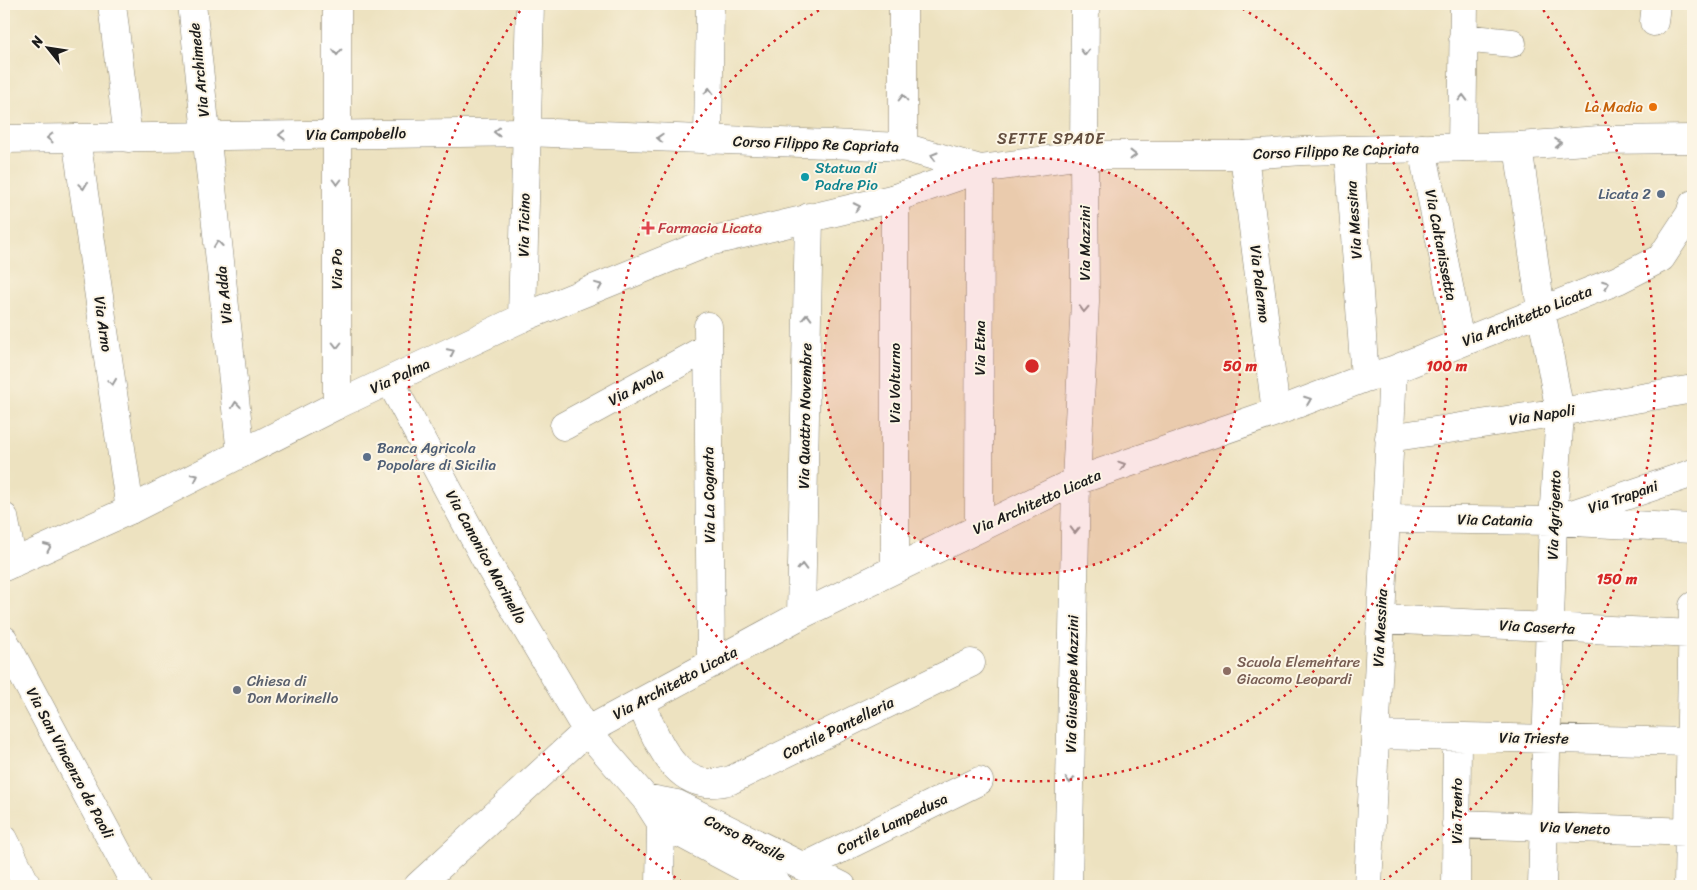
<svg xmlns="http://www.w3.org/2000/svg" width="1697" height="890" font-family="Sriracha,sans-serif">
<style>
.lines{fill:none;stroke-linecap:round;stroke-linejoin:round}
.minor-casing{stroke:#847f6e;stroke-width:29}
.major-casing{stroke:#847f6e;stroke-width:29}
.minor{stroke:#fff;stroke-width:28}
.major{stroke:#fff;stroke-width:28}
.oneway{stroke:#999}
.ring{fill:none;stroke:#d62828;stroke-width:2.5;stroke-dasharray:2.5 5}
.food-dot{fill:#e8710a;stroke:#fcf5e5;stroke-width:2}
.culture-dot{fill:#0f9aa8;stroke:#fcf5e5;stroke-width:2}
.service-dot{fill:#5c6f8a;stroke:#fcf5e5;stroke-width:2}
.health-dot{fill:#e0444e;stroke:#fcf5e5;stroke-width:2}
.education-dot{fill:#8d6e63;stroke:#fcf5e5;stroke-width:2}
.worship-dot{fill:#6b7280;stroke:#fcf5e5;stroke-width:2}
.labels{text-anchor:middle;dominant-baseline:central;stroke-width:4;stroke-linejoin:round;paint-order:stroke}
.street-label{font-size:15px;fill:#1c1c1c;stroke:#fcf5e5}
.food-label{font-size:15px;fill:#c56008;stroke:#fcf5e5;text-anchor:end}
.culture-label{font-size:15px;fill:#0d838f;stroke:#fcf5e5;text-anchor:start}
.service-label{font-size:15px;fill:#4e5e75;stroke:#fcf5e5;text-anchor:end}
.health-label{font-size:15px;fill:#be3a42;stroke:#fcf5e5;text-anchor:start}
.education-label{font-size:15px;fill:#785e54;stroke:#fcf5e5;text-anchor:start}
.worship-label{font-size:15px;fill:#5b616d;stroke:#fcf5e5;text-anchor:start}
.neighbourhood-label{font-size:16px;letter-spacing:1px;fill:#624d3e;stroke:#fcf5e5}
.centre{fill:#d62828;stroke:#fcf5e5;stroke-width:2.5}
.ring-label{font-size:15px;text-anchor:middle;font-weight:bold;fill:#d62828;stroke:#fcf5e5;stroke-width:4;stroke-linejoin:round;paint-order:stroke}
</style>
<rect width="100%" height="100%" fill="#fcf5e5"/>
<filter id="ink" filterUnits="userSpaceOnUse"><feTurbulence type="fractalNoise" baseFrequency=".02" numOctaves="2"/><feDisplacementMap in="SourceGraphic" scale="10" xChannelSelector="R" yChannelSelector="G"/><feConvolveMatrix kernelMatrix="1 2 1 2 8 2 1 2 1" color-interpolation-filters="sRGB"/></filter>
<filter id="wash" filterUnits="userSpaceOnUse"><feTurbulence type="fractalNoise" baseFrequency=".0096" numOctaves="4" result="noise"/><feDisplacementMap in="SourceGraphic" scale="20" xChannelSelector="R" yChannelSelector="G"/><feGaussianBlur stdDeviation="1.12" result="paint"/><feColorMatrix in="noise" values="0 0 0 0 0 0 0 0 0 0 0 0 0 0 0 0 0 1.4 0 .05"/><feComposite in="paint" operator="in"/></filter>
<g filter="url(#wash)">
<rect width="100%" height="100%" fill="#ede2c0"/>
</g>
<g filter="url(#ink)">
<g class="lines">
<g class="minor-casing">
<path id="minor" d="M 112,4 L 128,138
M 192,4 L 241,454
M 1654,22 L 1656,4
M 1463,38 L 1512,43
M 76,138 L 130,510
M 708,140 L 710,4
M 1518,146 L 1541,310 L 1560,412 L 1553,521 L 1542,886
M 903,147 L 903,4
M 1462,147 L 1464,4
M 1422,148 L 1460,342
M 1349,151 L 1365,378
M 1244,155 L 1276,412
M 522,318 L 530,4
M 708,326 L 711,664
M 390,381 L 488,564 L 587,731 L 645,798 L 661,823 L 779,886
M 337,405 L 337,4
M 564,426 L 707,348
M 1389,438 L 1560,412 L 1693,389
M 1566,516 L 1693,473
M 4,517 L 13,563
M 1386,519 L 1553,521 L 1693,528
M 979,528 L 980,169
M 895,568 L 895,198
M 801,615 L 809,217
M 1381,619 L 1693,634
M 4,640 L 136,886
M 640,702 C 658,741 676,797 731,780 L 971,663
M 1375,735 L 1693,742
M 645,798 L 677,804 L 842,886
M 1456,824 L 1693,832
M 4,839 L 27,886
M 804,867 L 979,781
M 418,886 L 587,731 L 801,615 L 1076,481 L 1276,412 L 1365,378 L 1393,370 L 1618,280 L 1661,258 L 1690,214 L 1693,204
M 660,886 L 661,823
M 1068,886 L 1076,481 L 1085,302 L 1084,155
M 1368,886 L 1393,370
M 1456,886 L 1457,737
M 1688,886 L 1693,606"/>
</g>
<g class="major-casing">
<path id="major" d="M 4,139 L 527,132 L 903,147 L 980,169
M 1084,155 L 1085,4
M 4,567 L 130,510 L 337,405 L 522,318 L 709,242 L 895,198 L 980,169 L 1084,155 L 1244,155 L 1303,151 L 1518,146 L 1599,140 L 1693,139"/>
</g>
<use href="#minor" class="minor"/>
<use href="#major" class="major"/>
</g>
<defs><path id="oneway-chevron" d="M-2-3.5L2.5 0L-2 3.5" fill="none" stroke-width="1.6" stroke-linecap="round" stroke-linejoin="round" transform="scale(1.25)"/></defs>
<g class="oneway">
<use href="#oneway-chevron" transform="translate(337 52) rotate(90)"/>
<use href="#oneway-chevron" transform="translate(1085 52) rotate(90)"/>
<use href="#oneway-chevron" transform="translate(709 91) rotate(-89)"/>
<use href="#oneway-chevron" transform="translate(903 98) rotate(-90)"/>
<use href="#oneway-chevron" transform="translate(1463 98) rotate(-89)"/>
<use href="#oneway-chevron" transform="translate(497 132) rotate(179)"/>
<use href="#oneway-chevron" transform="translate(282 135) rotate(179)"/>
<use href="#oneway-chevron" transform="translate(50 138) rotate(179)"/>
<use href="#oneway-chevron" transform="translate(660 138) rotate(-177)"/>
<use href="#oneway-chevron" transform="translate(1558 143) rotate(-4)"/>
<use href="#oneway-chevron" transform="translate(1133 155)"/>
<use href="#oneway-chevron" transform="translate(934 156) rotate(-164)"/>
<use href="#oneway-chevron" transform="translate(337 182) rotate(90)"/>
<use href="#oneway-chevron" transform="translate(83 186) rotate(82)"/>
<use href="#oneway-chevron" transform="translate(857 207) rotate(-12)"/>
<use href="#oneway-chevron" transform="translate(218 244) rotate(-96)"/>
<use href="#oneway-chevron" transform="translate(1606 284) rotate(-21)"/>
<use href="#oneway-chevron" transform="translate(599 286) rotate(-22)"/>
<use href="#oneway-chevron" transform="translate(1084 309) rotate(93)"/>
<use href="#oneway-chevron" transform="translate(807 317) rotate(-89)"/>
<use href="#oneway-chevron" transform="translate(337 345) rotate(90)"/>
<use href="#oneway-chevron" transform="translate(451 352) rotate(-26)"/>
<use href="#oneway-chevron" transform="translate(112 382) rotate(82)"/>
<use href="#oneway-chevron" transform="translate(1308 400) rotate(-21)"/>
<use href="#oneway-chevron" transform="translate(236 405) rotate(-96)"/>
<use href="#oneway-chevron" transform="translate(1122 465) rotate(-19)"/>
<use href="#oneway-chevron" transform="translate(195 477) rotate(-27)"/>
<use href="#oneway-chevron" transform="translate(1075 530) rotate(91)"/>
<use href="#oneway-chevron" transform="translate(48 547) rotate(-24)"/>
<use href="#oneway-chevron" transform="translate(802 567) rotate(-89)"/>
<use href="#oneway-chevron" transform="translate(1070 780) rotate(91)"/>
</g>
</g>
<circle cx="1032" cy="366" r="208" fill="#d62828" fill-opacity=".12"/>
<g class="ring">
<circle cx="1032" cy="366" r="208"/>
<path d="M1236 5A415 415 0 1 1 828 5"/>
<path d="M688 886A623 623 0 0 1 525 4M1539 4A623 623 0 0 1 1376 886"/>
</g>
<circle class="food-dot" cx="1653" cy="107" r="5"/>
<circle class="culture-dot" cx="805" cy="177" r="5"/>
<g class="service-dot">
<circle cx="1661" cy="194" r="5"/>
<circle cx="367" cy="457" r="5"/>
</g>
<path class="health-dot" d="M645.5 220.5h5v5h5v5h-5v5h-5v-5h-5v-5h5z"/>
<circle class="education-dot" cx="1227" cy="671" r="5"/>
<circle class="worship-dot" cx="237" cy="690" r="5"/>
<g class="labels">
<g class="street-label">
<text transform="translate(199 70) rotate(-96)">Via Archimede</text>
<text transform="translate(356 134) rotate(-1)">Via Campobello</text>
<text transform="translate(816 144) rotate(2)">Corso Filippo Re Capriata</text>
<text transform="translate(1336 151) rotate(-2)">Corso Filippo Re Capriata</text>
<text transform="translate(1354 220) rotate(-94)">Via Messina</text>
<text transform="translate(524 225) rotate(-89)">Via Ticino</text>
<text transform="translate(1085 243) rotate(-90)">Via Mazzini</text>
<text transform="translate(1441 245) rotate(79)">Via Caltanissetta</text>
<text transform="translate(337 269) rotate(-90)">Via Po</text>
<text transform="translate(1260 284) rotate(83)">Via Palermo</text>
<text transform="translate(224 295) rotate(-96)">Via Adda</text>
<text transform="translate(1527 316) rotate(-22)">Via Architetto Licata</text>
<text transform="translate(103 324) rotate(82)">Via Arno</text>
<text transform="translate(980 348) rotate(-90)">Via Etna</text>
<text transform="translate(400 376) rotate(-25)">Via Palma</text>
<text transform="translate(895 383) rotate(-90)">Via Volturno</text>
<text transform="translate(636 387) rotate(-29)">Via Avola</text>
<text transform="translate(1542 415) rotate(-9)">Via Napoli</text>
<text transform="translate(805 416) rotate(-89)">Via Quattro Novembre</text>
<text transform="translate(709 495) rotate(-91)">Via La Cognata</text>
<text transform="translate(1623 497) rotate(-19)">Via Trapani</text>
<text transform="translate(1037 502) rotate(-24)">Via Architetto Licata</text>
<text transform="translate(1554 515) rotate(-88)">Via Agrigento</text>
<text transform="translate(1495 520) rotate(1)">Via Catania</text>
<text transform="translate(486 557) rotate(61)">Via Canonico Morinello</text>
<text transform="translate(1537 627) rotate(3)">Via Caserta</text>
<text transform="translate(1380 628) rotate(-87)">Via Messina</text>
<text transform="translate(675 683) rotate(-28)">Via Architetto Licata</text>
<text transform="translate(1072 684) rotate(-89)">Via Giuseppe Mazzini</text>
<text transform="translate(838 728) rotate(-26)">Cortile Pantelleria</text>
<text transform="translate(1534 738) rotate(1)">Via Trieste</text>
<text transform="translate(70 763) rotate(62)">Via San Vincenzo de Paoli</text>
<text transform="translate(1457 811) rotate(-90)">Via Trento</text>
<text transform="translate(892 824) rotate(-26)">Cortile Lampedusa</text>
<text transform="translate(1575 828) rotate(2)">Via Veneto</text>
<text transform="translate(745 838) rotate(26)">Corso Brasile</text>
</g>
<g class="food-label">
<text x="1643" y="107">La Madia</text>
</g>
<g class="culture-label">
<text x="815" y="168">Statua di<tspan x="815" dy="17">Padre Pio</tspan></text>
</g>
<g class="service-label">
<text x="1651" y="194">Licata 2</text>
<text x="377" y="448" text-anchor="start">Banca Agricola<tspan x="377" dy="17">Popolare di Sicilia</tspan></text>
</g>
<g class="health-label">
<text x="658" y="228">Farmacia Licata</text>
</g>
<g class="education-label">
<text x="1237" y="662">Scuola Elementare<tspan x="1237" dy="17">Giacomo Leopardi</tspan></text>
</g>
<g class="worship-label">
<text x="247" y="681">Chiesa di<tspan x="247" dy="17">Don Morinello</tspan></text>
</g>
<g class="neighbourhood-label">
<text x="1051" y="138">SETTE SPADE</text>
</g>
</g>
<circle cx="1032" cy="366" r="8" class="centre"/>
<g class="ring-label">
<text x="1240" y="371">50 m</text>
<text x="1447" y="371">100 m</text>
<text x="1617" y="584">150 m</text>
</g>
<rect width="1697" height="890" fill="none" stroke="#fcf5e5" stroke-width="20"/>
<g transform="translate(48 48) rotate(300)" stroke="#fcf5e5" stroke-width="4" paint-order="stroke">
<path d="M0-4L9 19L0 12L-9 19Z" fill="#1c1c1c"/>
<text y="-8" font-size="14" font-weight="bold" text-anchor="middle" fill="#1c1c1c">N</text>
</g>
</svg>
